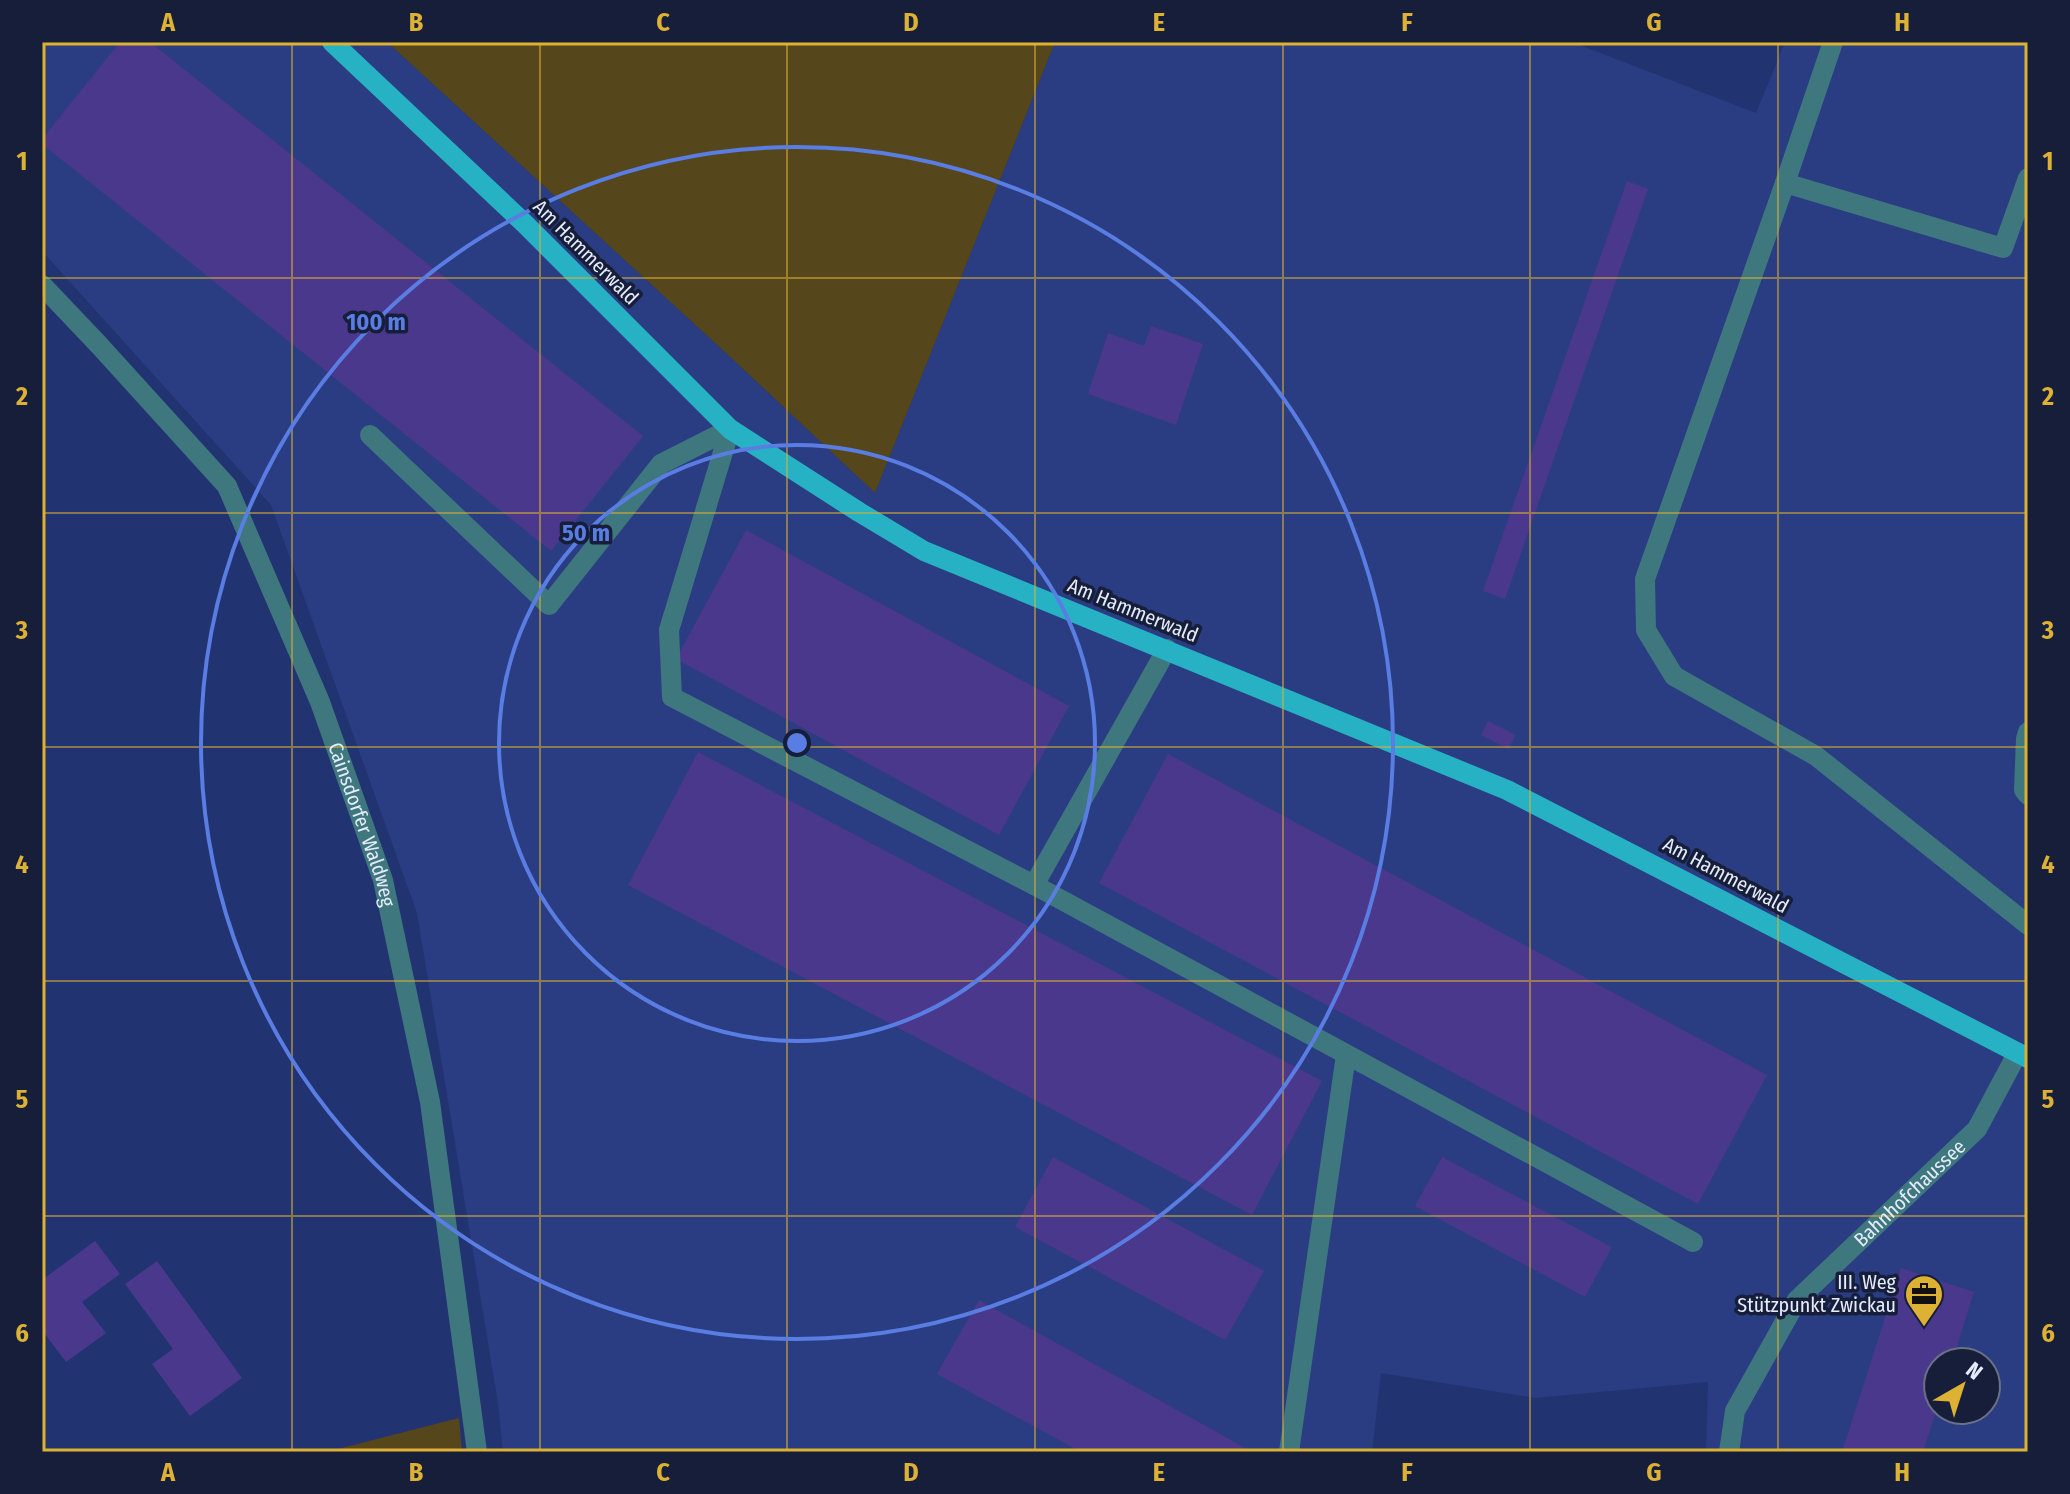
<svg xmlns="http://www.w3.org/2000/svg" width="2070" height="1494" font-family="'Fira Sans Condensed',sans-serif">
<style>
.built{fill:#2a3d82;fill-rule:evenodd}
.green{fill:#56461b}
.building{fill:#4a388c}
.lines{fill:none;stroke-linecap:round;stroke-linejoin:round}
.minor{stroke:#3f777f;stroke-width:20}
.major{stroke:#26b2c4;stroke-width:20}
.grid{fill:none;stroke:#ddb133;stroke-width:2;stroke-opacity:0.55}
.ring{fill:none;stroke:#597de2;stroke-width:4}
.labels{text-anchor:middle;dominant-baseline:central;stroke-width:7;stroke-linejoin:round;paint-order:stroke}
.street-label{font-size:20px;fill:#e6ecfb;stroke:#161e3a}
.poi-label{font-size:20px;fill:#e6ecfb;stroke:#161e3a;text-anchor:end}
.centre{fill:#597de2;stroke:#161e3a;stroke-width:4}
.ring-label{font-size:24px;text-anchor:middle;font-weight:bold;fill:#597de2;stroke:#161e3a;stroke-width:7;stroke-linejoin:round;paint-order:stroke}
.neatline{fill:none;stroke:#ddb133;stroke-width:3}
.grid-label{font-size:26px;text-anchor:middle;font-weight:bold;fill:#ddb133}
</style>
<rect width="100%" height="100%" fill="#223371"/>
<path class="built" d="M 42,42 L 387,42 L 727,354 L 875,493 L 1055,42 L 1572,42 L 1756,113 L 1785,42 L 2028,42 L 2028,1452 L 1706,1452 L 1708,1382 L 1535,1398 L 1381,1373 L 1372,1452 L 503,1452 L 498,1403 L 417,913 L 271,505 L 42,251 ZM 1938,1362 L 1986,1362 L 1986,1410 L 1938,1410 Z"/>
<path class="green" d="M 387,42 L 1055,42 L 875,493 L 727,354 Z
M 459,1418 L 462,1452 L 326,1452 Z"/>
<path class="building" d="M 120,42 L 150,42 L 643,436 L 551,551 L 42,144 L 42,139 Z
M 1627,181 L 1648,189 L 1505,599 L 1483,591 Z
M 1151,326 L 1203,344 L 1176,425 L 1088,394 L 1108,333 L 1144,346 Z
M 746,530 L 1069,706 L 999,835 L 676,659 Z
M 1488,721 L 1516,735 L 1508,749 L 1481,735 Z
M 698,752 L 1322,1081 L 1252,1215 L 628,885 Z
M 1168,754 L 1767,1075 L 1698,1204 L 1099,883 Z
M 1053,1157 L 1264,1271 L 1225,1340 L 1015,1227 Z
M 1442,1157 L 1612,1247 L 1585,1297 L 1415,1206 Z
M 95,1241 L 120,1274 L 82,1302 L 106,1333 L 66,1362 L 42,1330 L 42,1280 Z
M 157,1261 L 242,1378 L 190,1416 L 152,1364 L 173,1349 L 125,1284 Z
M 1901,1268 L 1974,1292 L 1952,1362 L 1938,1362 L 1938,1405 L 1923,1452 L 1842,1452 Z
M 979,1300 L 1249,1450 L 1248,1452 L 1081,1452 L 937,1374 Z"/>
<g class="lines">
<g class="minor">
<path d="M 1833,42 L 1785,183 L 1645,579 L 1646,630 L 1674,676 L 1816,756 L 2028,925"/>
<path d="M 1785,183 L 2003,248 L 2028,178"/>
<path id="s1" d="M 42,285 L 99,345 L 227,486 L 320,702 L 383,880 L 430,1102 L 477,1452"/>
<path d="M 730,429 L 669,630 L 672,697 L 1034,885 L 1693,1242"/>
<path d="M 370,435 L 549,605 L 661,464 L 730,429"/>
<path d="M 2028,732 L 2026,739 L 2024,790 L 2028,795"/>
<path d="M 1034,885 L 1167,649"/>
<path d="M 1289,1452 L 1346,1055"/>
<path id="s2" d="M 1729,1452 L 1735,1411 L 1797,1300 L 1977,1129 L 2017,1054"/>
</g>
<path class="major" d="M 332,42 L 525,224 L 730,429 L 859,512 L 924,551 L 1507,790 L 2028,1058"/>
</g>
<path class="grid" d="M 292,42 L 292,1452M 540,42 L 540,1452M 787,42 L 787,1452M 1035,42 L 1035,1452M 1283,42 L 1283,1452M 1530,42 L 1530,1452M 1778,42 L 1778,1452M 42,278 L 2028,278M 42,513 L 2028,513M 42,747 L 2028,747M 42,981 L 2028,981M 42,1216 L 2028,1216"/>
<g class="ring">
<circle cx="797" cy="743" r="298"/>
<circle cx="797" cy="743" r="596"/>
</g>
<defs>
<g id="office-pin" transform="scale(2)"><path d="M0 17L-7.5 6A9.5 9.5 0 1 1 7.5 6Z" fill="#ddb133" stroke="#161e3a"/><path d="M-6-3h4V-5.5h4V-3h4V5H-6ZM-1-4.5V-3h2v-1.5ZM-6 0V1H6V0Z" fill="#111"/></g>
</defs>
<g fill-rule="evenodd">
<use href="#office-pin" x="1924" y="1294"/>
</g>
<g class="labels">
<g class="street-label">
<text transform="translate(586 252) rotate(45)">Am Hammerwald</text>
<text transform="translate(1133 610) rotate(22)">Am Hammerwald</text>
<text stroke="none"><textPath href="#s1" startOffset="638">Cainsdorfer Waldweg</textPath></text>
<text transform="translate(1726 875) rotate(28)">Am Hammerwald</text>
<text stroke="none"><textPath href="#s2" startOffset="324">Bahnhofchaussee</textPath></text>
</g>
<g class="poi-label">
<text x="1896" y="1282">III. Weg<tspan x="1896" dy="23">Stützpunkt Zwickau</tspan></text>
</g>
</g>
<circle cx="797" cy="743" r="12" class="centre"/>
<g class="ring-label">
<text x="376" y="330">100 m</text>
<text x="586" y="541">50 m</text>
</g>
<rect width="2070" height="1494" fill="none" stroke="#161e3a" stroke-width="88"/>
<g transform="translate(1962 1386) rotate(39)"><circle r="38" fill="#161e3a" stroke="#697087" stroke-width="2"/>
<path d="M0-6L14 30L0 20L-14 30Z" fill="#ddb133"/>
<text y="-12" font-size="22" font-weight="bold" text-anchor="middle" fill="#e6ecfb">N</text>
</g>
<rect x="44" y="44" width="1982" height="1406" class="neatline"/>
<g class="grid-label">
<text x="168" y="31">A</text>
<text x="416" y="31">B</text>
<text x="663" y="31">C</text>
<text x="911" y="31">D</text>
<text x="1159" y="31">E</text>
<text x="1407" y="31">F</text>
<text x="1654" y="31">G</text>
<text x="1902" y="31">H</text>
<text x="22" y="170">1</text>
<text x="2048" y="170">1</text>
<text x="22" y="405">2</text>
<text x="2048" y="405">2</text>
<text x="22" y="639">3</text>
<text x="2048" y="639">3</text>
<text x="22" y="873">4</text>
<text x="2048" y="873">4</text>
<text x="22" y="1108">5</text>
<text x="2048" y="1108">5</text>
<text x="22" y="1342">6</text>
<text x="2048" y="1342">6</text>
<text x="168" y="1481">A</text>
<text x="416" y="1481">B</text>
<text x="663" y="1481">C</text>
<text x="911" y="1481">D</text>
<text x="1159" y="1481">E</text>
<text x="1407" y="1481">F</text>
<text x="1654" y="1481">G</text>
<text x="1902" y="1481">H</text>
</g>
</svg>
